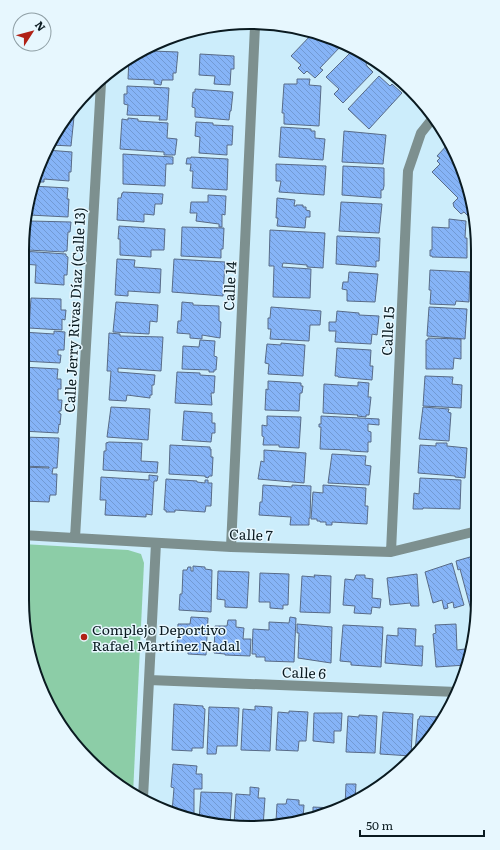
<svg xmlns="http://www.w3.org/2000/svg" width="500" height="850" font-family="Literata,serif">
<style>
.pitch{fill:#8ccda7}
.building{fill:url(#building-back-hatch);stroke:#586b87}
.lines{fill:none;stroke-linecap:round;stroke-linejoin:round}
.minor{stroke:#7d908f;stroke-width:10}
.poi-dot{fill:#b02116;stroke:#e7f7fe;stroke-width:1.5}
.labels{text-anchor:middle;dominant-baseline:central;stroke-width:3;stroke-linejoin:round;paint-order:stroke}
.street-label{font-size:14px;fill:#0a1a20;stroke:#e7f7fe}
.poi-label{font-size:14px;fill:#0a1a20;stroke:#e7f7fe;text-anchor:start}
.rim{fill:none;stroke:#0a1a20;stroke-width:2}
</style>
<defs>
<pattern id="building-back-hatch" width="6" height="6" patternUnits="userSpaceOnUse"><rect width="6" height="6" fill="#86b4f7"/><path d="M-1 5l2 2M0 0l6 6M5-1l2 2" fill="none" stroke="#729ad3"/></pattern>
</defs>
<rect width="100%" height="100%" fill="#ccedfb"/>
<path class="pitch" d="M 22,544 L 128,550 L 141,554 L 144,563 L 133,794 L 123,789 L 69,739 L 34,673 L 22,600 Z"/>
<path class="building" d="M 312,34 L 341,46 L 320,68 L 323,70 L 315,78 L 307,71 L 304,74 L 298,68 L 301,65 L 291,56 Z
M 152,49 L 152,51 L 178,52 L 176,73 L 173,73 L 173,80 L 162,80 L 161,85 L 154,84 L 154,80 L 128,79 L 129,58 Z
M 352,51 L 359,58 L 361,57 L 367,62 L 366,64 L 367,66 L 373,72 L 343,103 L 334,94 L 339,89 L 326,77 Z
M 200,54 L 234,56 L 234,69 L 231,69 L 230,85 L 214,84 L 215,76 L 199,75 Z
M 379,76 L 390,86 L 392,84 L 402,93 L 369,129 L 348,109 Z
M 297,79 L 310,79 L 309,85 L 321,86 L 319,126 L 284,124 L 284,113 L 282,113 L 284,84 L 297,84 Z
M 127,86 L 169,88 L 167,120 L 159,120 L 160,116 L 127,115 L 128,105 L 124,104 L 124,94 L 127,94 Z
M 195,89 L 233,92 L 231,111 L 230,111 L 229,120 L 195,117 L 195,108 L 192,107 L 193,92 L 195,92 Z
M 67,116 L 74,117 L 71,146 L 50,145 L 60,124 Z
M 128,118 L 138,119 L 138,121 L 168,123 L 167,138 L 177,139 L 175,155 L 164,155 L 164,152 L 120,149 L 122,119 L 128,120 Z
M 196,122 L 213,123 L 213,125 L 233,126 L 232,145 L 227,145 L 227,155 L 199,153 L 200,137 L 195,136 Z
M 281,127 L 311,129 L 311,131 L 315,131 L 315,138 L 325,139 L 323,160 L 279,157 Z
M 344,131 L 386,135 L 383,164 L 342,162 Z
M 449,143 L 466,177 L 473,214 L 470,218 L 464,212 L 461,214 L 454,207 L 453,203 L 458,198 L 432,172 L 440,164 L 437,161 L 440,158 L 437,156 Z
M 47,150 L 72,152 L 71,172 L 69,172 L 69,181 L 44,179 L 44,182 L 33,182 L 34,176 Z
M 123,154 L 173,157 L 173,164 L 166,164 L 165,186 L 123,184 Z
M 191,157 L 228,159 L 227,190 L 192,188 L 193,171 L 190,171 L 191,164 L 186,164 L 187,158 L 191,158 Z
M 276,164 L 326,166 L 324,195 L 279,192 L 281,181 L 276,181 Z
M 343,166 L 384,168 L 384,186 L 383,190 L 381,190 L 381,198 L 342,195 Z
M 32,186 L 68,188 L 67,199 L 69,199 L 68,217 L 29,215 L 29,202 Z
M 123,192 L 163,194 L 162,204 L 155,204 L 154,215 L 144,214 L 144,222 L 117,220 L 118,198 L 121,198 L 122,193 L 123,193 Z
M 208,195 L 226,196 L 225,215 L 222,214 L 222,227 L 219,227 L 219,224 L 196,221 L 197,213 L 190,213 L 191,202 L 208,202 Z
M 277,198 L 295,200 L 294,206 L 296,206 L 296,205 L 303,205 L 303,207 L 306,207 L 306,210 L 310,211 L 310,217 L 306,217 L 305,228 L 277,226 L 278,218 L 276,218 Z
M 341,202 L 382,204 L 379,233 L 339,231 Z
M 449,219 L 466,221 L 465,238 L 467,238 L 467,258 L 432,257 L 432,256 L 430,256 L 430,250 L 432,250 L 432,227 L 449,228 Z
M 30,221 L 71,222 L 70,232 L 68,232 L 67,251 L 64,251 L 64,252 L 28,250 Z
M 119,226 L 165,229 L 164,250 L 151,250 L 151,257 L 120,255 L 120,239 L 118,239 Z
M 182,227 L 224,228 L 223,249 L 221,249 L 221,258 L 181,256 Z
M 270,230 L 325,233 L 323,268 L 307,267 L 307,265 L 283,263 L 282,267 L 311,269 L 310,298 L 273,297 L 274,266 L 269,266 Z
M 337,236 L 380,238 L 379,261 L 376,261 L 376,267 L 336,264 Z
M 22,251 L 66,254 L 66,256 L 68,257 L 67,275 L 64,275 L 64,285 L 35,283 L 36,265 L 22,264 Z
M 117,259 L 135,260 L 134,267 L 161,269 L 160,293 L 128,291 L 128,296 L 115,295 Z
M 174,259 L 225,262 L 223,296 L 172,292 Z
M 430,270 L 470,272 L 469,302 L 456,301 L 455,305 L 430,304 L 431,290 L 429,290 Z
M 349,272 L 378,274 L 375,302 L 347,301 L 347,290 L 342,289 L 343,282 L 348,282 Z
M 31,298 L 61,299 L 61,310 L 66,310 L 65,320 L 62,319 L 62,330 L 29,328 Z
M 116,302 L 158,305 L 157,322 L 150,321 L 149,334 L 113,332 Z
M 182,302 L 193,303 L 193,305 L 219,306 L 219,321 L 221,322 L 220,338 L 202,335 L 202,339 L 190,338 L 190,334 L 177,333 L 178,321 L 181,321 Z
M 271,307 L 321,311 L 320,325 L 310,325 L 309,341 L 270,339 L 271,329 L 268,329 L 268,318 L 270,318 Z
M 429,307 L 467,309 L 465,339 L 427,336 Z
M 337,311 L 359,313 L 359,315 L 379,316 L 377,335 L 372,334 L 371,344 L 335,342 L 336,331 L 329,331 L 329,322 L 336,322 Z
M 54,331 L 65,332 L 64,350 L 58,350 L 58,355 L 61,355 L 60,363 L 22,361 L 22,332 L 54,334 Z
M 109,333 L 120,334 L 120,336 L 163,337 L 161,371 L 118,368 L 118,372 L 155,375 L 154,385 L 152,385 L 152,395 L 150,395 L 150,398 L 127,395 L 126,401 L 109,400 L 111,371 L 107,371 Z
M 428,338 L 461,339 L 461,359 L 454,358 L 453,369 L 426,369 L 426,340 L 428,340 Z
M 200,340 L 215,341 L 214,356 L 217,357 L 216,370 L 214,370 L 214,372 L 209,372 L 209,370 L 182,369 L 183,346 L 199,347 Z
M 281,343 L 305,345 L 303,376 L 268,374 L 269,364 L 265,363 L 267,344 L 281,345 Z
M 337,348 L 371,350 L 370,366 L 373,366 L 372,380 L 338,377 L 338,376 L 335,376 Z
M 22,367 L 58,369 L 57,379 L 61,379 L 61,389 L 58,389 L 58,400 L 62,400 L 61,411 L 59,411 L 59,413 L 61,414 L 60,425 L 59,424 L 58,433 L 22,431 Z
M 177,372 L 200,373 L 200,375 L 215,376 L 214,393 L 211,393 L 212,405 L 175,403 Z
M 425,376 L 453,377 L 452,384 L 462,385 L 461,408 L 423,406 Z
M 268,381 L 301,383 L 301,386 L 303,386 L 302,393 L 300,393 L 299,411 L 265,410 L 266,389 L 268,390 Z
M 358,382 L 369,383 L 368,397 L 371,397 L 369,415 L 366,415 L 366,417 L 357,416 L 358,415 L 323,413 L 324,384 L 358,386 Z
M 111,407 L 150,409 L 148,440 L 107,437 Z
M 423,407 L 449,409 L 448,412 L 451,413 L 449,441 L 419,439 Z
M 184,411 L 212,413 L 212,423 L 215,423 L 215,433 L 212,433 L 211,442 L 182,440 Z
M 267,416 L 301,417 L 299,448 L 279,447 L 279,445 L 263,445 L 264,437 L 262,436 L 262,425 L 267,426 Z
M 321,416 L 379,419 L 379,425 L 368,424 L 368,431 L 371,432 L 371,442 L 368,442 L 368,452 L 350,451 L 350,450 L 320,449 L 321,427 L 319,427 L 319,424 L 321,424 Z
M 22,437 L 59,438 L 57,468 L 53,468 L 52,474 L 57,474 L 56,495 L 50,495 L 49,502 L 22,501 L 22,467 L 49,468 L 49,467 L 22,466 Z
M 109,442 L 142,443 L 141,461 L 158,462 L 157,473 L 103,470 L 104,451 L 106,451 L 106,443 Z
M 436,443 L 447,443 L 447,446 L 467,448 L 465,478 L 455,477 L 455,476 L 418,473 L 420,445 L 436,446 Z
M 170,445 L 210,447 L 210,449 L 211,449 L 211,457 L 213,457 L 212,476 L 209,476 L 208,478 L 205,477 L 205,476 L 169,474 Z
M 474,447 L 477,447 L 477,487 L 471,485 Z
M 264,450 L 306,453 L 304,483 L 258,479 L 261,461 L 264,462 Z
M 332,454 L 366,456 L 365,465 L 371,466 L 369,485 L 328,483 Z
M 149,475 L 158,476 L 157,481 L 154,481 L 152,515 L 146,514 L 146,517 L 105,515 L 106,500 L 100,500 L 101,477 L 149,480 Z
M 420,478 L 461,480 L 460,509 L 423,508 L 423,509 L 413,509 L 414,493 L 419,494 Z
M 166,479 L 197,481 L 197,482 L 205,483 L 205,480 L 208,480 L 208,483 L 212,483 L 211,506 L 206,506 L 205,512 L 175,510 L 175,512 L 166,512 L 166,510 L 164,510 Z
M 263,485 L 292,487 L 292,485 L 311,486 L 310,518 L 309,518 L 309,525 L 290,525 L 291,517 L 259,515 L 260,502 L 262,502 Z
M 323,485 L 366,488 L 365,506 L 368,506 L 367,524 L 332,522 L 332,525 L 326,525 L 326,522 L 320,522 L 320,521 L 317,521 L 317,519 L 311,519 L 313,492 L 323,493 Z
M 470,557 L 471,559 L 477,557 L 477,608 L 471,610 L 460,569 L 458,570 L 456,561 Z
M 452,563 L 464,605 L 454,608 L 453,602 L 447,604 L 448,608 L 444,609 L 442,600 L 433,603 L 425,572 Z
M 193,566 L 205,567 L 205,569 L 212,570 L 211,612 L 179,610 L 180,594 L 182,594 L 183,570 L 187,570 L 188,567 L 191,567 L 191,571 L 193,571 Z
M 218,571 L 249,572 L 247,608 L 225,607 L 225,600 L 217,599 Z
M 260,573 L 289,574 L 288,605 L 283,605 L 283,609 L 270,608 L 270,602 L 259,602 Z
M 417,574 L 419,606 L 411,606 L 410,603 L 390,605 L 387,578 Z
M 314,575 L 331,576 L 330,613 L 300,612 L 302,576 L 315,577 Z
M 356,575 L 365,575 L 365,578 L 373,579 L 372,598 L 381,599 L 380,608 L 372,607 L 371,614 L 354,613 L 355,606 L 343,605 L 345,579 L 354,580 Z
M 191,617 L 208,618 L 206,655 L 188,654 L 188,651 L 177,651 L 178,624 L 190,624 Z
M 290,617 L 296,618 L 294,662 L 265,661 L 265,657 L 256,657 L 256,654 L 252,654 L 253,629 L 269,630 L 269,622 L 289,623 Z
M 228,620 L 236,620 L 236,627 L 244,628 L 243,639 L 251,639 L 250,656 L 225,655 L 225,654 L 214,653 L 215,626 L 227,626 Z
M 297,624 L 332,627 L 331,663 L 298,658 L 299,633 L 297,633 Z
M 456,624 L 457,650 L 465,649 L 466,665 L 436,667 L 433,634 L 436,633 L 435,625 Z
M 343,625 L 383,627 L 381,667 L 351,665 L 351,662 L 340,661 Z
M 398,628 L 416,629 L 415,646 L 423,646 L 422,666 L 385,663 L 387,635 L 398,636 Z
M 174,704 L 203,706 L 203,708 L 205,709 L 203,748 L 192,748 L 192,751 L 172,750 Z
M 255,706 L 272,707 L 270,751 L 241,750 L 243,709 L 255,710 Z
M 209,707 L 239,708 L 237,746 L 217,746 L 216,754 L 207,754 Z
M 289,711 L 308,712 L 306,741 L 299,741 L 298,751 L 276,750 L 278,712 L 289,713 Z
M 383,712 L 413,714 L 411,756 L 380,754 Z
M 314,713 L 342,713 L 341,731 L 334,731 L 334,743 L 313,741 Z
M 359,715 L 377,716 L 375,753 L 346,752 L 348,716 L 359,717 Z
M 420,716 L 439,717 L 438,719 L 443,719 L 440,726 L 415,752 L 418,719 L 419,719 Z
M 173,764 L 197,766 L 196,774 L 202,774 L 202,789 L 194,789 L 194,820 L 172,812 L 174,788 L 171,787 Z
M 346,784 L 356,784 L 355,800 L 345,806 Z
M 250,787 L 259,788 L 258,798 L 265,798 L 263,827 L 234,824 L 236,794 L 250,795 Z
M 201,792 L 232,793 L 230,824 L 199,821 Z
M 287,799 L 299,800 L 299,805 L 304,805 L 303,819 L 271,826 L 272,821 L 276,821 L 277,804 L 286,804 Z
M 313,807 L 333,808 L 333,812 L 313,816 Z"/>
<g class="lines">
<path class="minor" d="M 22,535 L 231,547 L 391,552 L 477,531
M 75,538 L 101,83
M 231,547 L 255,26
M 391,552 L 408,171 L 421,133 L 433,118
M 149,680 L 457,692
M 143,798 L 156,543"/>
</g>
<circle class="poi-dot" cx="84" cy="637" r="4"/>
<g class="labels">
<g class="street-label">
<text transform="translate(229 286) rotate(-87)">Calle 14</text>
<text transform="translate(74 310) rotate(-87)">Calle Jerry Rivas Díaz (Calle 13)</text>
<text transform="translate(387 331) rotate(-87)">Calle 15</text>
<text transform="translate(251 534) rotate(2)">Calle 7</text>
<text transform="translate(304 672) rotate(2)">Calle 6</text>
</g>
<g class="poi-label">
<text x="92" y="629">Complejo Deportivo<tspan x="92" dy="16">Rafael Martínez Nadal</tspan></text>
</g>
</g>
<path d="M0 0H500V850H0ZM250 29H250A221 221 0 0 1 471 250V600A221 221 0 0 1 250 821H250A221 221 0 0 1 29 600V250A221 221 0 0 1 250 29Z" fill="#e7f7fe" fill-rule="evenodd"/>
<path class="rim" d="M250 29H250A221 221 0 0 1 471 250V600A221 221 0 0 1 250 821H250A221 221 0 0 1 29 600V250A221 221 0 0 1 250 29Z"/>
<g transform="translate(32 32) rotate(54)"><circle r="19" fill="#e7f7fe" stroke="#8f9fa5"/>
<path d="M0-3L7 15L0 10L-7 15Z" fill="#b02116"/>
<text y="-6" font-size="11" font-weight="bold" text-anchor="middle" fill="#0a1a20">N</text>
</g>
<path d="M360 830v6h124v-6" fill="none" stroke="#0a1a20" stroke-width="2"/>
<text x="366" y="830" font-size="12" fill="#0a1a20" stroke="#e7f7fe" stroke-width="3" paint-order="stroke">50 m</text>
</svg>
